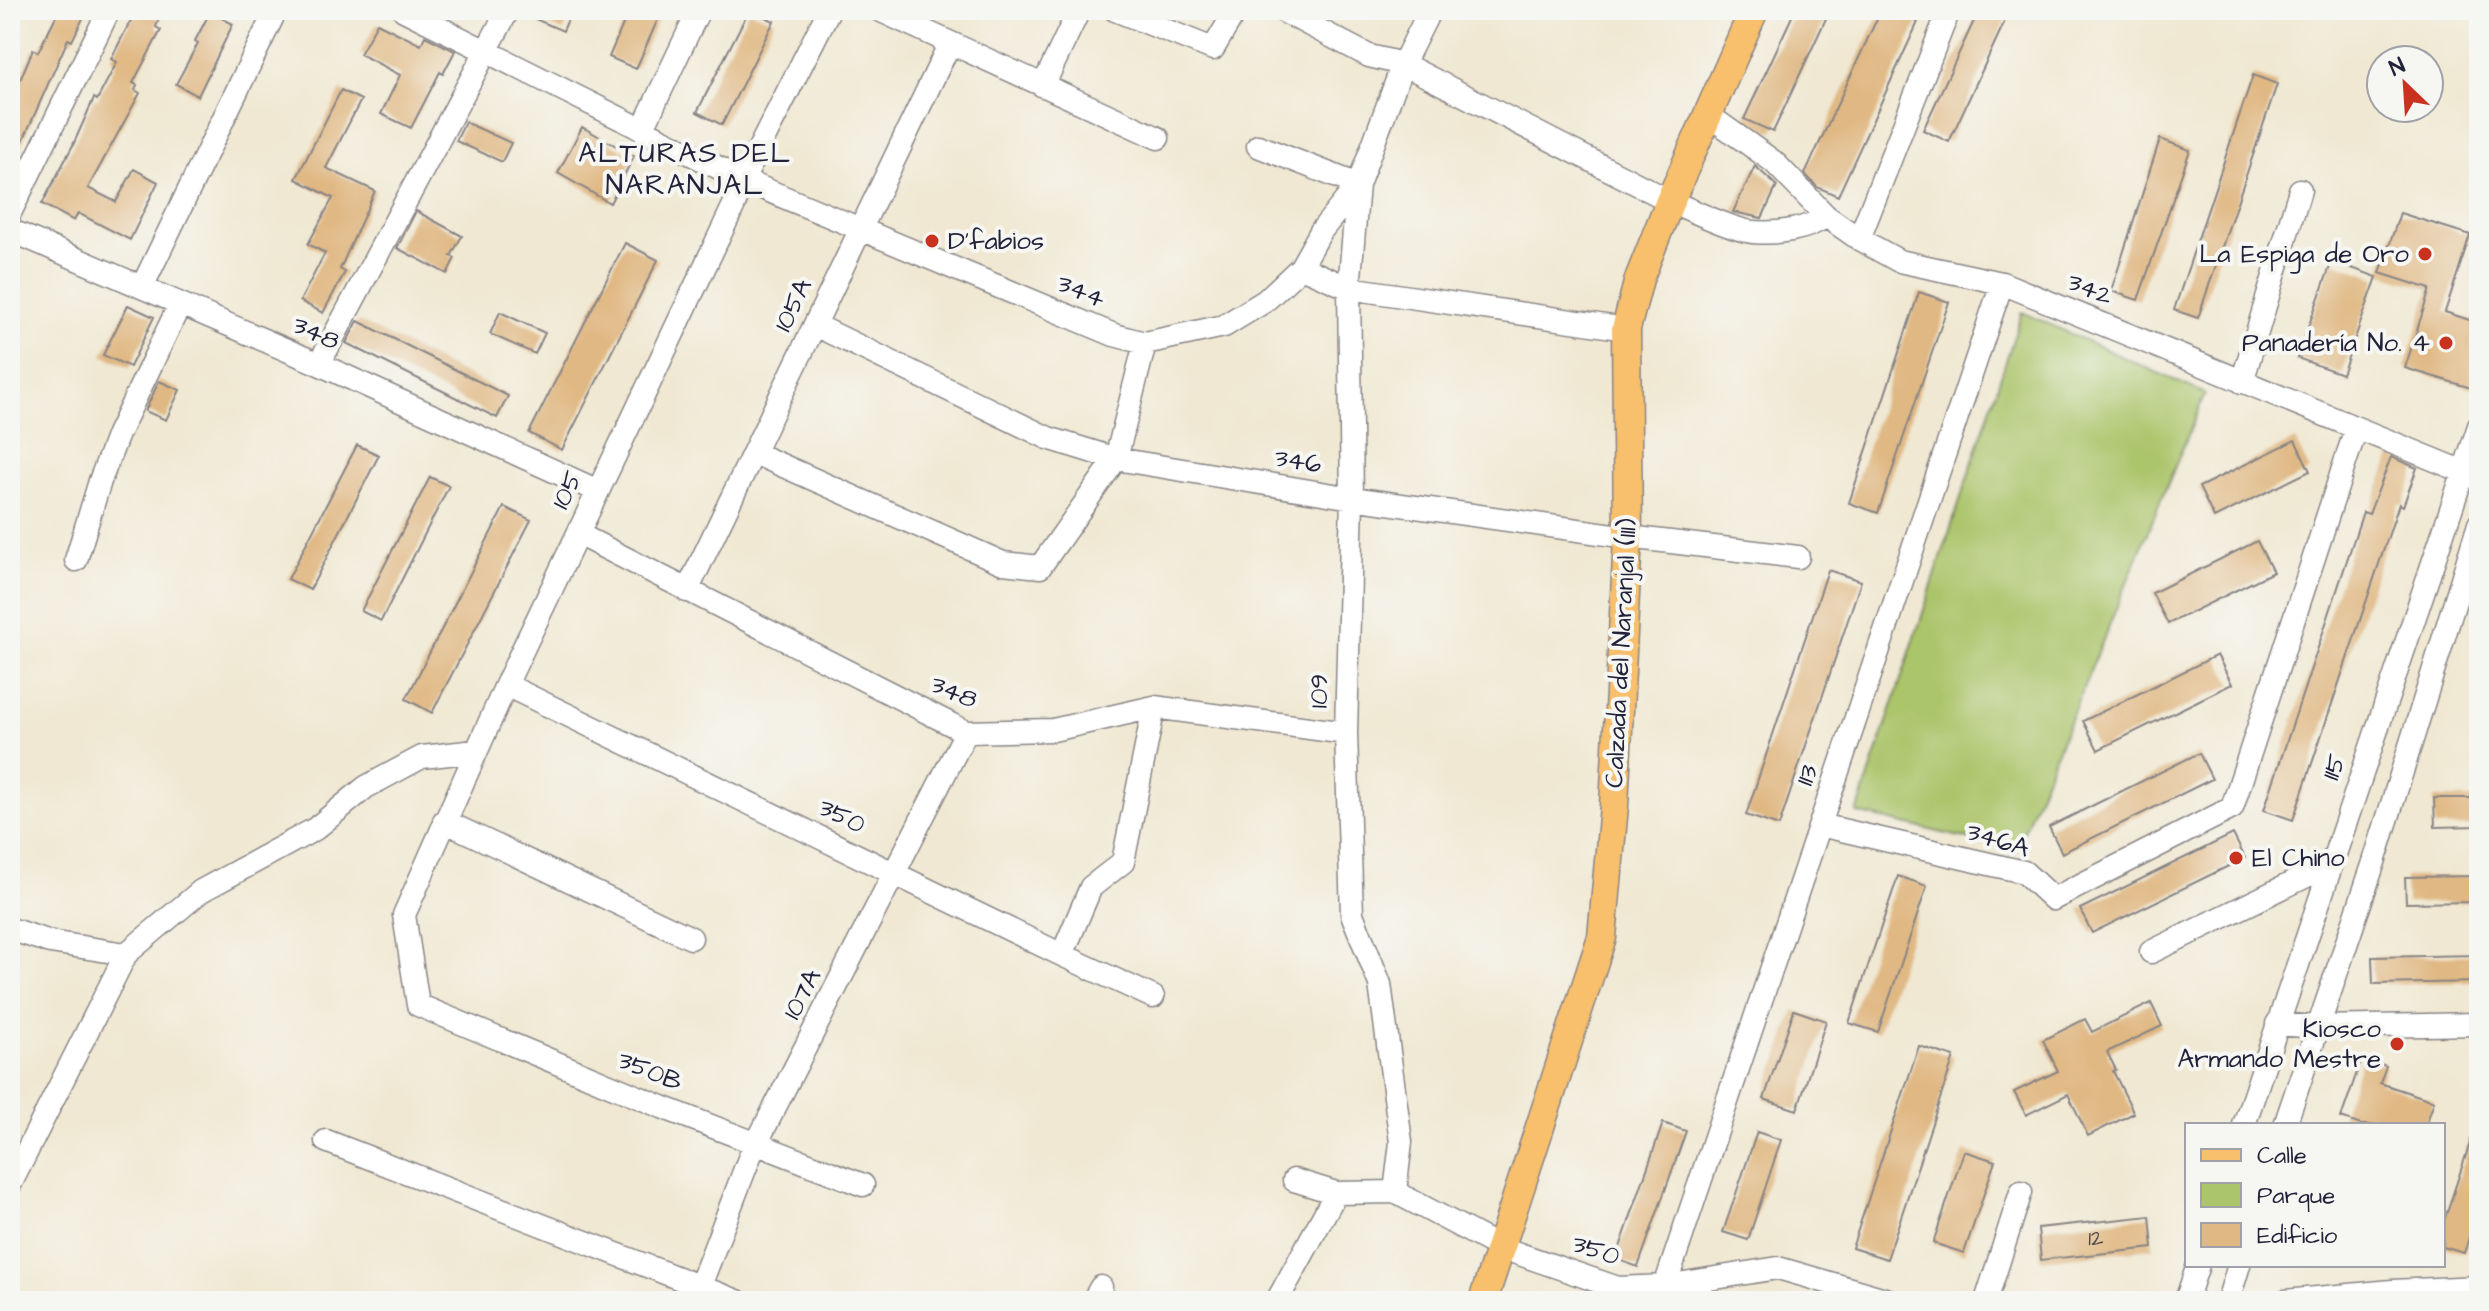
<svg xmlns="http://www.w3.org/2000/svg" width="2489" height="1311" font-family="'Architects Daughter',sans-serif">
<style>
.green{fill:#abc56b;stroke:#667453;stroke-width:2}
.building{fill:#e0b883}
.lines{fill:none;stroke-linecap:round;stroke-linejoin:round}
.minor-casing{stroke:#898586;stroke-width:25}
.major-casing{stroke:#898586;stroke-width:31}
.minor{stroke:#fff;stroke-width:22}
.major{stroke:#f8bf6c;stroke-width:28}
.poi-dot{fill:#c8321e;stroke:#f6f6f2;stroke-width:3}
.labels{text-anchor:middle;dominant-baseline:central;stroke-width:8;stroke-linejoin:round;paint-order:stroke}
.number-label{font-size:22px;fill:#52484d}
.poi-label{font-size:26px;fill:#22223b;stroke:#f6f6f2;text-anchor:end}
.street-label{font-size:26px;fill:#22223b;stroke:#f6f6f2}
.neighbourhood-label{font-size:28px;letter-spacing:2px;fill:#22223b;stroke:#f6f6f2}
</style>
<rect width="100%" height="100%" fill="#f6f6f2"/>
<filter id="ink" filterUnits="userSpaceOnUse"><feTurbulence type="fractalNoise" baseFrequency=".0125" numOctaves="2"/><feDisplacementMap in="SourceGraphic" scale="16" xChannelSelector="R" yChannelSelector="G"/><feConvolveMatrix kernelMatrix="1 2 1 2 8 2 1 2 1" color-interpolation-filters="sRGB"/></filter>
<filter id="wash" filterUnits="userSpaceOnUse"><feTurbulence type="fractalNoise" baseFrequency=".006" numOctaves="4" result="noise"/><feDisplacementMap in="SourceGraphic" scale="32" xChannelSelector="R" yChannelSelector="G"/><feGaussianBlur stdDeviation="1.8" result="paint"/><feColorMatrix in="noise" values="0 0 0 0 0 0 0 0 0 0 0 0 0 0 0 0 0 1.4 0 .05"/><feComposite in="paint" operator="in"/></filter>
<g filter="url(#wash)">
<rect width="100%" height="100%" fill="#f0e8d2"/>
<path class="green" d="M 2022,312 L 2205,394 L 2016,850 L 1857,813 Z"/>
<g id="blocks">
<path class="building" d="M 59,10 L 87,10 L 72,41 L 68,39 L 10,170 L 10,104 L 33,49 L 38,52 Z
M 136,10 L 162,10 L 156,27 L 161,30 L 133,83 L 137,85 L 135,90 L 140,93 L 88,188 L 116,202 L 134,169 L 158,182 L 130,240 L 78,213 L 74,221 L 42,204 L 73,145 L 94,98 L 97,100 L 117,62 L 111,59 Z
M 522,10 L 572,10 L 563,31 L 521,13 Z
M 629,10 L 662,10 L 636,69 L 609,57 Z
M 749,10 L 774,21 L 722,125 L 697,112 Z
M 1795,10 L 1830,10 L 1773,132 L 1744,119 Z
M 1881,10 L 1890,10 L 1918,22 L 1838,196 L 1817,187 L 1805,174 Z
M 1979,10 L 2010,10 L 1949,142 L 1923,130 Z
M 210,12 L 233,24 L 198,96 L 176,84 L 198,43 L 195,41 Z
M 377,23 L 421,45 L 425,36 L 455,51 L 443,74 L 440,72 L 411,128 L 381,114 L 400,75 L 360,54 Z
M 2253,75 L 2277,84 L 2198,318 L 2174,310 Z
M 341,90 L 361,100 L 326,168 L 375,191 L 340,269 L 345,272 L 323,313 L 300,301 L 325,253 L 308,244 L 333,198 L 296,179 Z
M 465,122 L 511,143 L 502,162 L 456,141 Z
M 582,127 L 634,156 L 610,203 L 558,173 Z
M 2160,139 L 2190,150 L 2138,300 L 2111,291 Z
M 1755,166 L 1777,186 L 1762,218 L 1733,212 Z
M 416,211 L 462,236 L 451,256 L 455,258 L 447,274 L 397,248 Z
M 2400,213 L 2470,235 L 2445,312 L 2479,323 L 2479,363 L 2471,388 L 2405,368 L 2430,289 L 2380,273 Z
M 625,243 L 658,260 L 562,450 L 529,433 Z
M 2332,261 L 2377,277 L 2342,374 L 2297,358 Z
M 1919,292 L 1949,302 L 1878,513 L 1849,503 Z
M 128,305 L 154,317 L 130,367 L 103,355 Z
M 500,312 L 545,333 L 535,354 L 490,334 Z
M 358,321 L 508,396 L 497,418 L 346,343 Z
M 159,381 L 180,390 L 166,420 L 145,411 Z
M 2295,440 L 2310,471 L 2214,518 L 2199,487 Z
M 357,445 L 379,455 L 310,590 L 288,579 Z
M 2391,457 L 2417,468 L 2403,506 L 2399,504 L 2293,820 L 2264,810 L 2363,512 L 2369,514 Z
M 430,477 L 449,486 L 381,621 L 361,611 Z
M 504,507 L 531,520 L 432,713 L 406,699 Z
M 2257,541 L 2273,572 L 2168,624 L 2152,593 Z
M 1828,570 L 1861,581 L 1779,826 L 1746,815 Z
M 2217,655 L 2232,684 L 2098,750 L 2083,721 Z
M 2199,753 L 2212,779 L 2062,853 L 2049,827 Z
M 2434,798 L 2479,798 L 2479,826 L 2435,827 Z
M 2233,834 L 2245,858 L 2092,933 L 2080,909 Z
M 1898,876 L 1927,886 L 1878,1032 L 1849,1023 Z
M 2479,876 L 2479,902 L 2406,903 L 2405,877 Z
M 2479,955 L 2479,982 L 2373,984 L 2372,957 Z
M 2151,1003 L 2162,1026 L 2107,1052 L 2116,1070 L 2113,1071 L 2134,1113 L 2088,1136 L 2068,1094 L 2026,1115 L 2014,1092 L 2058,1071 L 2043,1040 L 2085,1019 L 2092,1032 Z
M 1794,1010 L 1826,1021 L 1797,1110 L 1764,1099 Z
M 1919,1046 L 1954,1057 L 1887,1259 L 1852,1248 Z
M 2362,1058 L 2386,1066 L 2380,1083 L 2434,1101 L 2426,1125 L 2361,1125 L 2341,1118 Z
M 1663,1123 L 1686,1131 L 1638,1267 L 1616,1259 Z
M 2476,1125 L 2479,1126 L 2479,1207 L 2464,1253 L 2443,1247 L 2443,1224 Z
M 1757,1132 L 1781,1140 L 1748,1240 L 1723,1232 Z
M 1964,1151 L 1995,1161 L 1964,1253 L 1933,1243 Z
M 2150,1216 L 2153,1248 L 2041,1260 L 2038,1228 Z"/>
</g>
</g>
<g filter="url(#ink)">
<use href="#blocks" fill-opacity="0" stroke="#898586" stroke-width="2"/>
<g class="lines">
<g class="minor-casing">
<path id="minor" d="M 404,10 L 743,180 L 1114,335 L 1145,343 L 1224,326 L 1265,301 L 1301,267 L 1349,288 L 1626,329
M 829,10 L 743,180 L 734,205 L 506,685 L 404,915 L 418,1005 L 662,1107 L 863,1185
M 879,10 L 1158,138
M 1115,10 L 1213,49 L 1236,10
M 1281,10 L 1369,56 L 1403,64 L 1670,201 C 1689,209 1735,231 1753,232 C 1777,234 1808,230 1826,216
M 1043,86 L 1079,10
M 1708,115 L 1774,162 L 1826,216 L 1859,239 L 1899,261 L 2002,283 L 2479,478
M 643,128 L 699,10
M 1258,146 L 1358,185 L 1349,288 L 1352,498 L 1346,733 L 1352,914 L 1380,984 L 1401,1142 L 1395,1192
M 10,213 L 109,10
M 10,230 L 319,364 L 598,491
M 1859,239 L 1949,10
M 1301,267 L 1321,231 L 1358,185 L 1403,64 L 1430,10
M 142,287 L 276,10
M 815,325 L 1048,438 L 1116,459 L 1352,498 L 1628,537 L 1798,557
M 319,364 L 508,10
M 2242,382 L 2300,190
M 754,453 L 1003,563 L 1040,567 L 1116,459 L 1145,343
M 578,534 L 966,732 L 1053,730 L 1154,707 L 1346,733
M 76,560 L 100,481 L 118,434 L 180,304
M 687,591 L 950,43
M 506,685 L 1062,955 L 1153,997
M 444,821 L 691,938
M 1820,825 L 2024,872 L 2053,899 L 2232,808 L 2356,429
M 10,929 L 50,942 L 126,954
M 2151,952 L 2331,864
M 1062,955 L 1091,887 L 1123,862 L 1154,707
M 2277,1024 L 2317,1027 L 2479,1024
M 2244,1125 L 2479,426
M 2285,1125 L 2374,862 L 2479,524
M 326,1141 L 737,1301
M 1294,1180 L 1336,1193 L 1395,1192 L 1499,1247 L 1618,1288 L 1665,1286 L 1778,1268 L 1892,1301
M 10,1185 L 126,954 L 201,891 L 315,829 L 366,787 L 422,757 L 476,751
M 700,1286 L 750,1156 L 966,732
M 1665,1286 L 2002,283
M 1093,1301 L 1101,1287
M 1277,1301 L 1336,1193
M 1986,1301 L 2021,1192
M 2186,1301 L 2198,1265
M 2228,1301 L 2239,1265
M 2285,1301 L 2392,1291 L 2479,1287"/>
</g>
<g class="major-casing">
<path id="major" d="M 1483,1301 L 1602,937 L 1614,806 L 1628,537 L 1626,329 L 1639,279 L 1670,201 L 1754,10"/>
</g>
<use href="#minor" class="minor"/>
<use href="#major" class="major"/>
</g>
</g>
<g class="poi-dot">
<circle cx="932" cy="241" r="8"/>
<circle cx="2425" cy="254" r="8"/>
<circle cx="2446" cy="343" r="8"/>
<circle cx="2236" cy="858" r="8"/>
<circle cx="2397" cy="1044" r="8"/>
</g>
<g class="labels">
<g class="number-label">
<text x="2096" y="1238">12</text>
</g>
<g class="poi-label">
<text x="948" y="241" text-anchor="start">D'fabios</text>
<text x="2409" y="254">La Espiga de Oro</text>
<text x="2430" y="343">Panadería No. 4</text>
<text x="2252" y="858" text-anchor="start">El Chino</text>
<text x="2381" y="1029">Kiosco<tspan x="2381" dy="30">Armando Mestre</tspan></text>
</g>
<g class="street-label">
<text transform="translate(2090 289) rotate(22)">342</text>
<text transform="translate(1081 291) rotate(22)">344</text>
<text transform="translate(793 305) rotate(-65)">105A</text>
<text transform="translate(316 333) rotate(24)">348</text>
<text transform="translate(1298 461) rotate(9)">346</text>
<text transform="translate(567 490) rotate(-65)">105</text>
<text transform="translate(1621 653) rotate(-87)">Calzada del Naranjal (111)</text>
<text transform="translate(1319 691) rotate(-89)">109</text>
<text transform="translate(954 692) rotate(23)">348</text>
<text transform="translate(2334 767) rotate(-71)">115</text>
<text transform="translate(1807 775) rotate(-71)">113</text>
<text transform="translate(842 816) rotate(26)">350</text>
<text transform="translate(1998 840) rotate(17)">346A</text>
<text transform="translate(802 994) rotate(-63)">107A</text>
<text transform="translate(650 1071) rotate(22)">350B</text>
<text transform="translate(1596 1250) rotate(18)">350</text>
</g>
<g class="neighbourhood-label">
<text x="685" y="153">ALTURAS DEL<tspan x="685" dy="32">NARANJAL</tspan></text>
</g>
</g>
<rect width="2489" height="1311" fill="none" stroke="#f6f6f2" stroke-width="40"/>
<rect x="2185" y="1123" width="260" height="144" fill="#f6f6f2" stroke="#a1a1a9" stroke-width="2"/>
<rect x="2201" y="1149" width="40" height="12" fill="#f8bf6c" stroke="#a1a1a9" stroke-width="2"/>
<text x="2257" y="1163" font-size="24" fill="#22223b">Calle</text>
<rect x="2201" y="1183" width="40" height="24" fill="#abc56b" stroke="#a1a1a9" stroke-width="2"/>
<text x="2257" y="1203" font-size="24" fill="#22223b">Parque</text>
<rect x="2201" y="1223" width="40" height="24" fill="#e0b883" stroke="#a1a1a9" stroke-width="2"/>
<text x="2257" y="1243" font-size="24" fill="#22223b">Edificio</text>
<g transform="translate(2405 84) rotate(335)"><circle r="38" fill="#f6f6f2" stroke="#a1a1a9" stroke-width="2"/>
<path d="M0-6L14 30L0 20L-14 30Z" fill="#c8321e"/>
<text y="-12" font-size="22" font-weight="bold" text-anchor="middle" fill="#22223b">N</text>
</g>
</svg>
